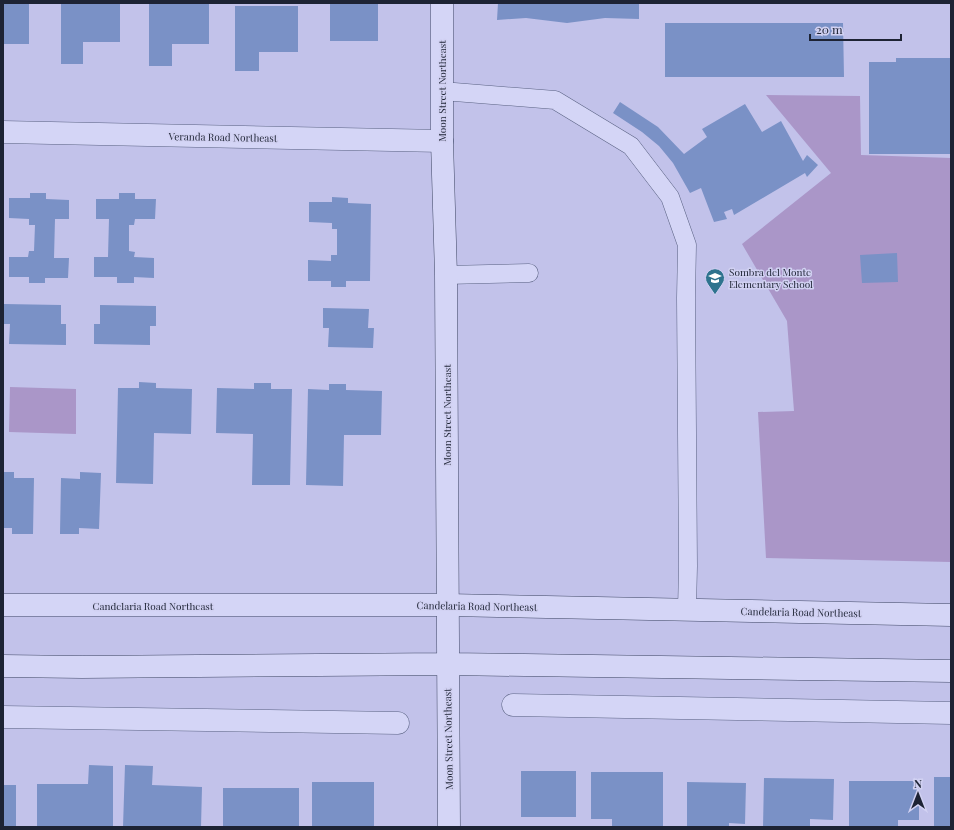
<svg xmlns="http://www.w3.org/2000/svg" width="954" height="830" font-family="'Playfair Display',serif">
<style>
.green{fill:#aa96c8}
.building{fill:#7a91c6}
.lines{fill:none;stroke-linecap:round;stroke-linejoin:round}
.lane-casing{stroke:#5a6283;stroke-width:19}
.street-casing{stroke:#5a6283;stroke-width:23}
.secondary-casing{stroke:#3e4664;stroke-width:23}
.lane{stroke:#d4d5f6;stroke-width:18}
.street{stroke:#d4d5f6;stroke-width:22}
.secondary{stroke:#d4d5f6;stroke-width:22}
.labels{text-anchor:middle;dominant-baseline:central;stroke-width:3;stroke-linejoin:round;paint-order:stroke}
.street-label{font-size:10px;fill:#1d2334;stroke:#d1d1f2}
.poi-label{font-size:10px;fill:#1d2334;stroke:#d1d1f2;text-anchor:start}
</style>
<rect width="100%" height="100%" fill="#c2c2ea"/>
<path class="green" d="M 766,95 L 860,96 L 861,155 L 951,158 L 951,562 L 766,558 L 758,412 L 794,411 L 787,321 L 742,244 L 831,173 Z
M 10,387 L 76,389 L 76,434 L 9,432 Z"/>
<path class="building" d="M 3,3 L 29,3 L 29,44 L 3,44 Z
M 61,3 L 120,3 L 120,42 L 83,42 L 83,64 L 61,64 Z
M 149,3 L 209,3 L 209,44 L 172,44 L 172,66 L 149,66 Z
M 330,3 L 378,3 L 378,41 L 330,41 Z
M 498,3 L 639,3 L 639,19 L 605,18 L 567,23 L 526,18 L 497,20 Z
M 235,6 L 298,6 L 298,52 L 259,52 L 259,71 L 235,71 Z
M 665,23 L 843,23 L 844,77 L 665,77 Z
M 896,58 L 951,58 L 951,154 L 869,154 L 869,62 L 896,62 Z
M 620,102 L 658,127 L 684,154 L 707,137 L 702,129 L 745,104 L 762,132 L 781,121 L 803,161 L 807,155 L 818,165 L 807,177 L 805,173 L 734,215 L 732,209 L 724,212 L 727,219 L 714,222 L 701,188 L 690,193 L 673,163 L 659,146 L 642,132 L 613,113 Z
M 30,193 L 46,193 L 46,199 L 69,200 L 69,219 L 55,219 L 54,258 L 69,258 L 68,278 L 45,278 L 45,283 L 29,283 L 29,277 L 9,277 L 9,257 L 28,257 L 29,251 L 34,251 L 35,225 L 29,225 L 29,219 L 9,218 L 9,198 L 30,198 Z
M 119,193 L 135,193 L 135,199 L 156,199 L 155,219 L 135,219 L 134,225 L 129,225 L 129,251 L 135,252 L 134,257 L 154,258 L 154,278 L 134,277 L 134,283 L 117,283 L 117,277 L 94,277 L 94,257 L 108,257 L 109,219 L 96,219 L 96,199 L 119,199 Z
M 332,197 L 348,198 L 348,203 L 371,204 L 370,281 L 346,281 L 346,287 L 331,287 L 331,281 L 308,281 L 308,260 L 331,261 L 331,255 L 337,255 L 337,229 L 332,229 L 332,223 L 309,222 L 309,202 L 332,202 Z
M 897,253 L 898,282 L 862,283 L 860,255 Z
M 4,304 L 61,305 L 61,324 L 66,324 L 66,345 L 9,344 L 10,324 L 4,324 Z
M 100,305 L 156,306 L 156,326 L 150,326 L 150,345 L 94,344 L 94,324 L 100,324 Z
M 323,308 L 369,309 L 368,328 L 374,328 L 373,348 L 328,347 L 329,328 L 323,328 Z
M 139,382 L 156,383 L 156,388 L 192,389 L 191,434 L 154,433 L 153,484 L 116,483 L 118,388 L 139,388 Z
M 254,383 L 271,383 L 271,389 L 292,389 L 290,485 L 252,485 L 253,434 L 216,433 L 217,388 L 254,389 Z
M 329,384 L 346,384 L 346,390 L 382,391 L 381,435 L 344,435 L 343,486 L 306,485 L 308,389 L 329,390 Z
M 3,472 L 14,472 L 14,478 L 34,478 L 33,534 L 12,534 L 12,528 L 3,528 Z
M 80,472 L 101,473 L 99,529 L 79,528 L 79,534 L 60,534 L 61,478 L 80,479 Z
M 89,765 L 113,766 L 113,827 L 37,827 L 37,784 L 88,784 Z
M 125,765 L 153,766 L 152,785 L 202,787 L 201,827 L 123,827 Z
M 521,771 L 576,771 L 576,817 L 521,817 Z
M 591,772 L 663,772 L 663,827 L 612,827 L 612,819 L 591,819 Z
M 934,777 L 951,777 L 951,827 L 934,827 Z
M 764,778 L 834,779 L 833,820 L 810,819 L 810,827 L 763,827 Z
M 849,781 L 919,781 L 919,820 L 898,820 L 898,827 L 849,827 Z
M 312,782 L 374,782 L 374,827 L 312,827 Z
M 687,782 L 746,783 L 745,824 L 729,823 L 729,827 L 687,827 Z
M 3,785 L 16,785 L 16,827 L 3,827 Z
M 223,788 L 299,788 L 299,827 L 223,827 Z"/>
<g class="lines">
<g class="lane-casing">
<path id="lane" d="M 442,91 L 555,100 L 631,146 L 670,197 L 687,245 L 686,298 L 688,566 L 687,610
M 446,275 L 529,273"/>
</g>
<g class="street-casing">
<path id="street" d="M 3,132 L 442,141
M 513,705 L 951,713
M 3,717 L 398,723"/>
</g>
<g class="secondary-casing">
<path id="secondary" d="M 442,3 L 442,141 L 446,275 L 449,827
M 3,605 L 448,605 L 951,615
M 3,666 L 82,667 L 447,664 L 951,671"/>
</g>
<use href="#lane" class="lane"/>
<use href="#street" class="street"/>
<use href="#secondary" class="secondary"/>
</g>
<defs>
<g id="school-pin" transform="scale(1)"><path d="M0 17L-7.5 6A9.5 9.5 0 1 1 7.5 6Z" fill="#2e738e" stroke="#d1d1f2"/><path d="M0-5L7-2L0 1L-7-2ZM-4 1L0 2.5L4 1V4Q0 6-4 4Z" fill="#fff"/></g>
</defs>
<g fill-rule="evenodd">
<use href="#school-pin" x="715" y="278"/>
</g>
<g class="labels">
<g class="street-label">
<text transform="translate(442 91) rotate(-90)">Moon Street Northeast</text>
<text transform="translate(223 137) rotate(1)">Veranda Road Northeast</text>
<text transform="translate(447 415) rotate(-90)">Moon Street Northeast</text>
<text x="153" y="606">Candelaria Road Northeast</text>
<text transform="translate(477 606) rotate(1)">Candelaria Road Northeast</text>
<text transform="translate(801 612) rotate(1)">Candelaria Road Northeast</text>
<text transform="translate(448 739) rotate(-91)">Moon Street Northeast</text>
</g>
<g class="poi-label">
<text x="729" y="272">Sombra del Monte<tspan x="729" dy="12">Elementary School</tspan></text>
</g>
</g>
<rect width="954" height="830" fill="none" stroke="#1d2334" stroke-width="8"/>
<g transform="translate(918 794)" stroke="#d1d1f2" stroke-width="3" paint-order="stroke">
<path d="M0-3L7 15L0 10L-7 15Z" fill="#1d2334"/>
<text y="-6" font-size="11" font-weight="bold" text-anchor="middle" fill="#1d2334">N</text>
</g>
<path d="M810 34v6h91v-6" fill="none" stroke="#1d2334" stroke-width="2"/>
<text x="816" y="34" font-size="12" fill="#1d2334" stroke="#d1d1f2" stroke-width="3" paint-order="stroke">20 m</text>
</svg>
